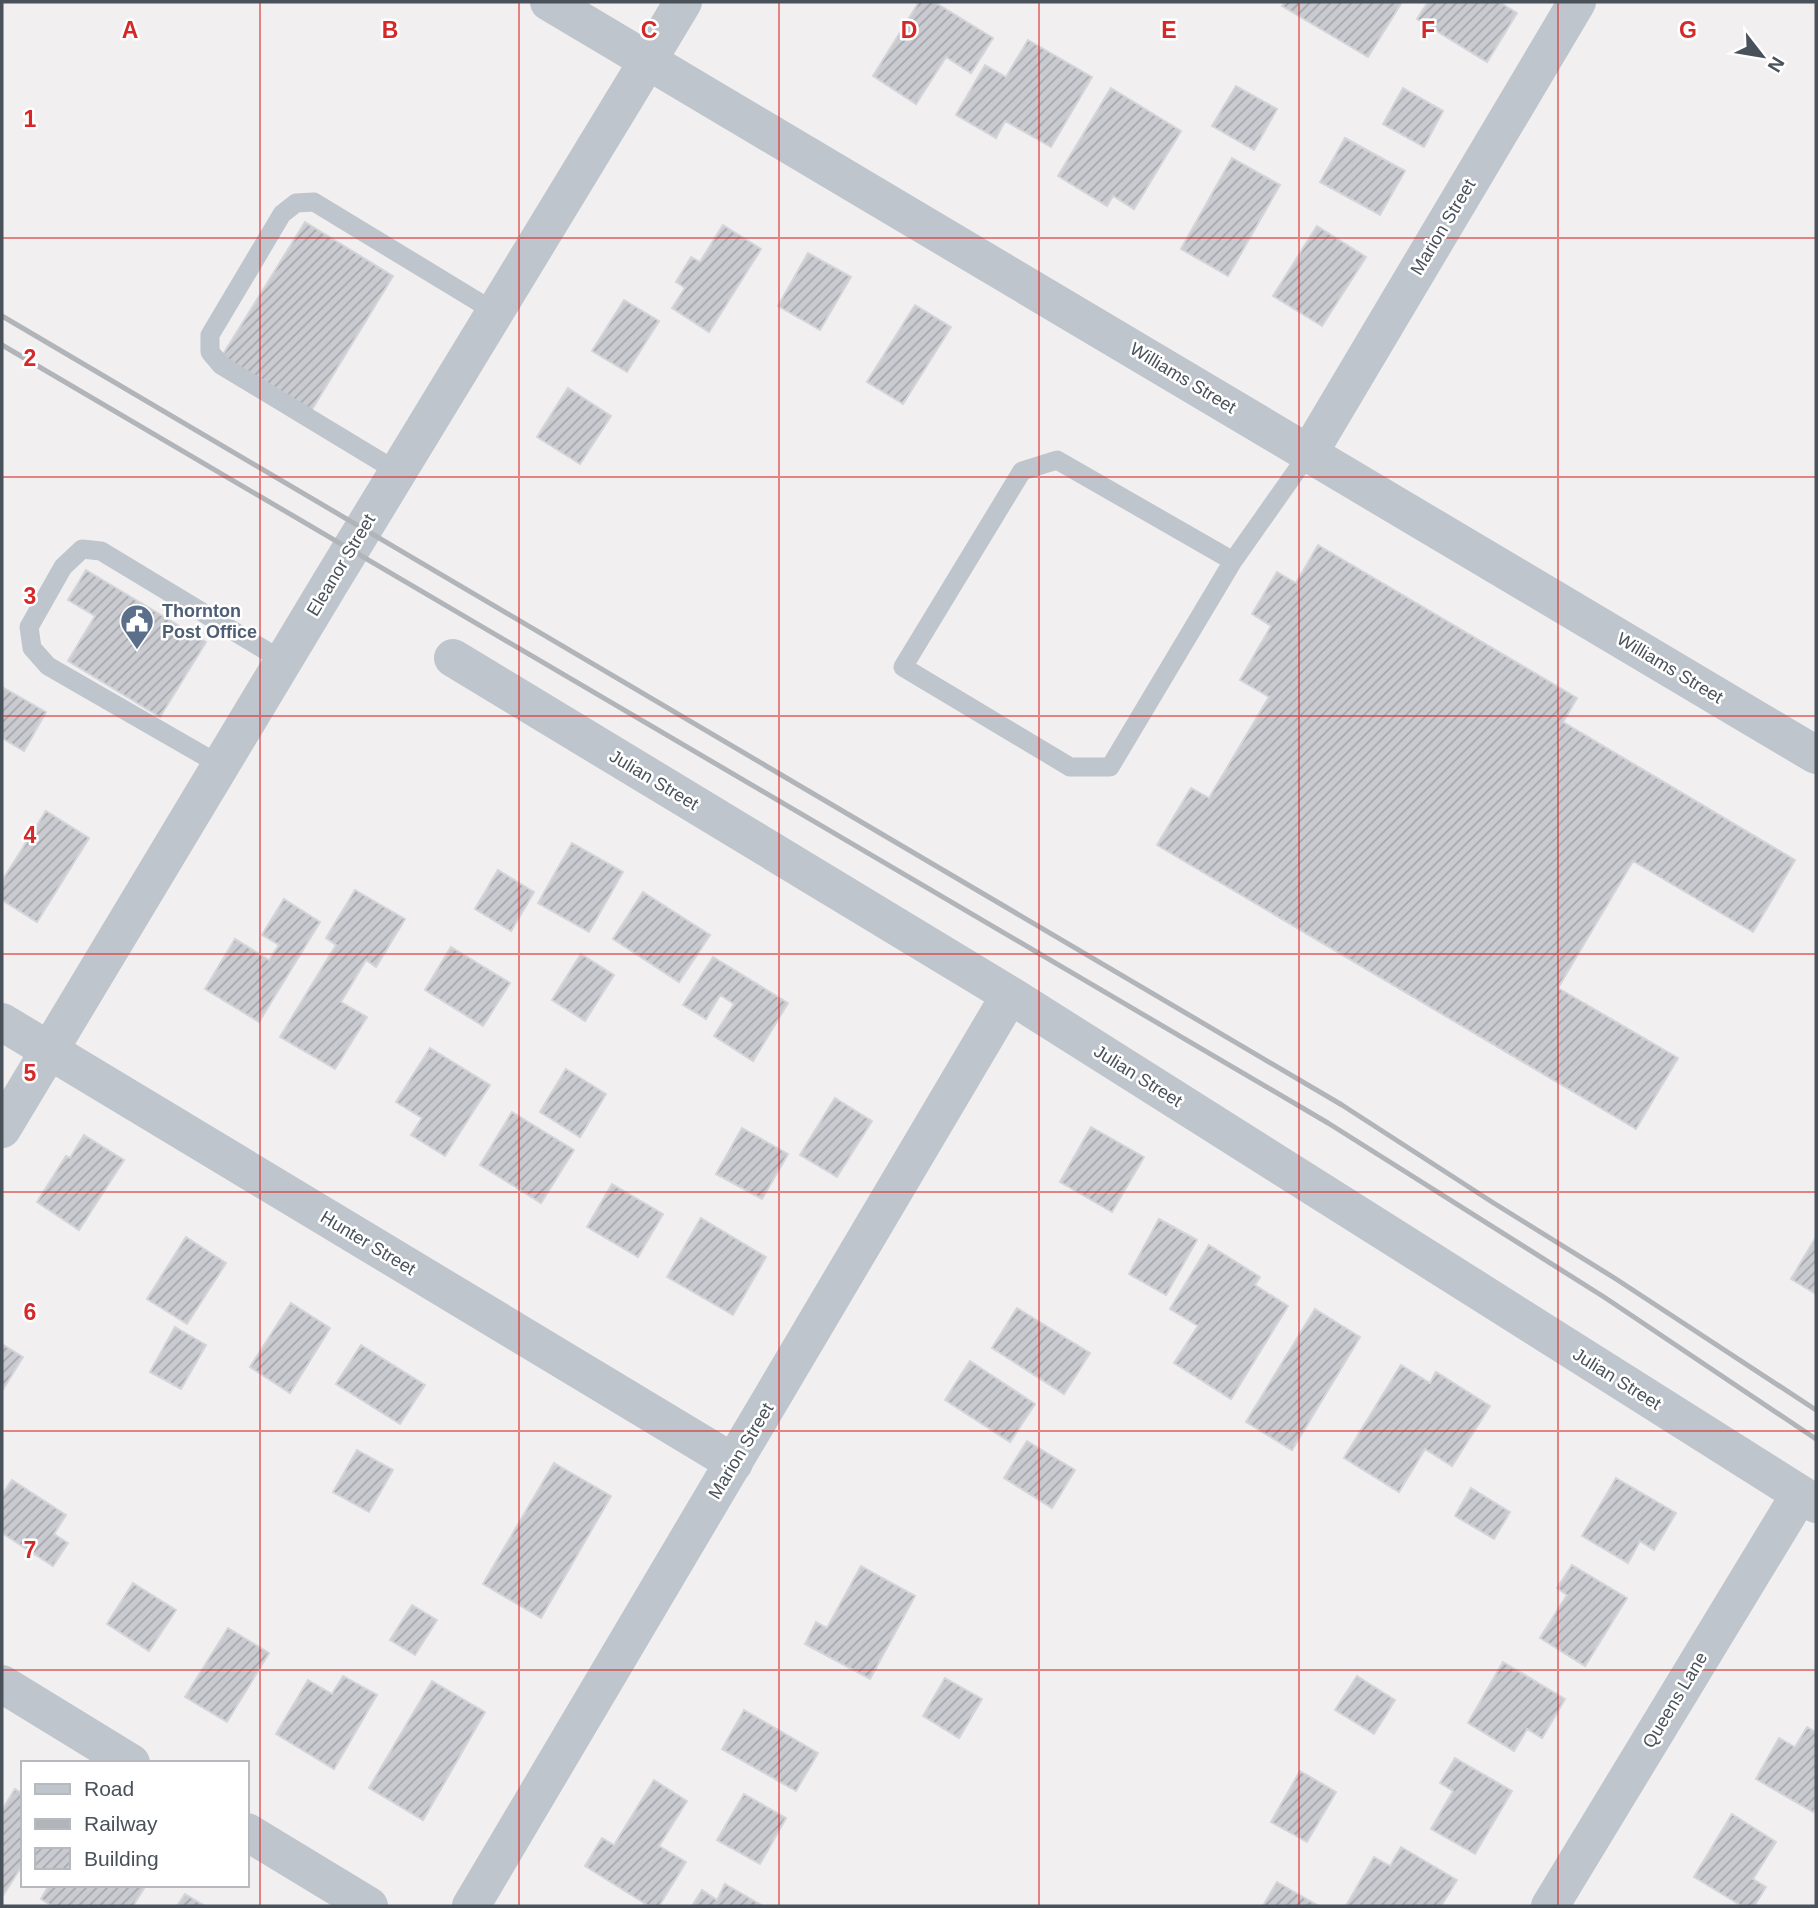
<svg xmlns="http://www.w3.org/2000/svg" width="1818" height="1908" font-family="Arial,sans-serif">
<style>
.building{fill:url(#building-hatch);stroke:#d3d5d9;stroke-width:2}
.lines{fill:none;stroke-linecap:round;stroke-linejoin:round}
.service{stroke:#bec5cc;stroke-width:19}
.minor{stroke:#bec5cc;stroke-width:38}
.tertiary{stroke:#bec5cc;stroke-width:38}
.rail{stroke:#b1b4b8;stroke-width:5}
.grid{fill:none;stroke:#d62828;stroke-width:2;stroke-opacity:0.55}
.labels{text-anchor:middle;dominant-baseline:central;stroke-width:5;stroke-linejoin:round;paint-order:stroke}
.street-label{font-size:18px;fill:#49515a;stroke:#fff}
.service-label{font-size:18px;font-weight:bold;fill:#4e5e75;stroke:#fff;text-anchor:start}
.grid-label{font-size:23px;text-anchor:middle;font-weight:bold;fill:#d62828;stroke:#fff;stroke-width:5;stroke-linejoin:round;paint-order:stroke}
</style>
<defs>
<pattern id="building-hatch" width="6" height="6" patternUnits="userSpaceOnUse" patternTransform="scale(1.75)"><rect width="6" height="6" fill="#c9cbd1"/><path d="M-1 1l2-2M0 6l6-6M5 7l2-2" fill="none" stroke="#a5a7ad"/></pattern>
</defs>
<rect width="100%" height="100%" fill="#f1efef"/>
<path class="building" d="M 919,2 L 934,2 L 993,38 L 971,73 L 946,57 L 916,104 L 873,76 Z
M 1285,2 L 1402,2 L 1368,57 L 1282,6 Z
M 1428,2 L 1499,2 L 1517,13 L 1487,62 L 1417,19 Z
M 1028,40 L 1092,77 L 1051,147 L 1005,121 L 996,138 L 956,115 L 985,65 L 1006,77 Z
M 1236,86 L 1277,109 L 1254,150 L 1212,126 Z
M 1111,88 L 1181,131 L 1134,209 L 1113,196 L 1107,206 L 1058,176 Z
M 1403,88 L 1443,111 L 1424,147 L 1383,124 Z
M 1345,138 L 1405,171 L 1380,215 L 1320,182 Z
M 1232,158 L 1280,185 L 1228,276 L 1181,249 Z
M 305,222 L 393,276 L 311,411 L 222,356 Z
M 723,225 L 761,249 L 709,332 L 672,308 L 685,288 L 676,282 L 691,257 L 700,262 Z
M 1317,226 L 1366,257 L 1322,326 L 1273,296 Z
M 808,253 L 851,277 L 820,330 L 778,306 Z
M 624,300 L 659,321 L 627,372 L 592,351 Z
M 915,305 L 951,327 L 903,404 L 867,382 Z
M 568,388 L 611,416 L 580,464 L 537,437 Z
M 1318,545 L 1577,698 L 1563,722 L 1795,860 L 1753,932 L 1633,861 L 1558,988 L 1678,1058 L 1636,1129 L 1157,845 L 1191,788 L 1209,798 L 1269,697 L 1240,680 L 1271,626 L 1252,614 L 1277,572 L 1296,583 Z
M 86,570 L 206,642 L 160,717 L 68,661 L 95,616 L 68,600 Z
M 4,688 L 46,712 L 24,751 L 2,738 L 2,691 Z
M 46,811 L 89,838 L 37,922 L 2,900 L 2,881 Z
M 572,843 L 623,872 L 589,932 L 538,903 Z
M 498,870 L 534,892 L 511,931 L 475,909 Z
M 355,890 L 405,919 L 376,967 L 366,960 L 341,1002 L 367,1017 L 335,1069 L 280,1037 L 336,945 L 326,938 Z
M 643,892 L 710,935 L 679,982 L 613,939 Z
M 284,899 L 320,922 L 259,1022 L 205,989 L 235,939 L 269,960 L 279,945 L 262,935 Z
M 451,947 L 510,983 L 483,1026 L 425,990 Z
M 581,954 L 614,975 L 585,1021 L 552,1000 Z
M 713,957 L 788,1003 L 753,1061 L 714,1036 L 734,1004 L 720,995 L 706,1019 L 683,1005 Z
M 430,1048 L 490,1085 L 445,1156 L 411,1135 L 422,1118 L 396,1102 Z
M 566,1069 L 606,1094 L 580,1137 L 540,1112 Z
M 835,1098 L 872,1121 L 837,1177 L 800,1155 Z
M 512,1112 L 574,1150 L 541,1203 L 480,1165 Z
M 1091,1127 L 1144,1157 L 1112,1212 L 1060,1182 Z
M 742,1128 L 788,1154 L 762,1199 L 716,1174 Z
M 84,1135 L 124,1160 L 79,1230 L 37,1202 L 66,1156 L 70,1158 Z
M 612,1184 L 663,1214 L 638,1257 L 587,1227 Z
M 701,1218 L 766,1257 L 733,1315 L 667,1277 Z
M 1159,1219 L 1197,1240 L 1166,1295 L 1129,1274 Z
M 186,1237 L 226,1263 L 187,1324 L 147,1299 Z
M 1816,1237 L 1816,1294 L 1791,1279 Z
M 1209,1245 L 1260,1277 L 1255,1285 L 1288,1306 L 1231,1399 L 1174,1363 L 1198,1326 L 1170,1309 Z
M 291,1303 L 330,1328 L 290,1393 L 250,1367 Z
M 1017,1308 L 1090,1353 L 1064,1394 L 992,1348 Z
M 1315,1309 L 1360,1337 L 1292,1450 L 1246,1422 Z
M 175,1327 L 206,1345 L 181,1389 L 150,1372 Z
M 2,1344 L 23,1357 L 2,1391 Z
M 361,1345 L 425,1385 L 400,1424 L 336,1384 Z
M 970,1361 L 1035,1404 L 1010,1442 L 945,1400 Z
M 1401,1365 L 1430,1383 L 1436,1372 L 1490,1406 L 1452,1466 L 1425,1449 L 1399,1492 L 1344,1458 Z
M 1027,1441 L 1075,1470 L 1052,1508 L 1004,1478 Z
M 357,1450 L 393,1470 L 369,1512 L 333,1492 Z
M 554,1463 L 611,1496 L 541,1618 L 483,1584 Z
M 1616,1478 L 1676,1513 L 1654,1550 L 1640,1541 L 1628,1563 L 1582,1536 Z
M 12,1480 L 66,1515 L 54,1534 L 68,1543 L 53,1566 L 2,1533 L 2,1495 Z
M 1471,1488 L 1510,1512 L 1494,1539 L 1455,1516 Z
M 1572,1565 L 1627,1598 L 1585,1666 L 1540,1638 L 1567,1595 L 1557,1588 Z
M 861,1566 L 915,1596 L 870,1679 L 805,1644 L 816,1622 L 827,1628 Z
M 133,1583 L 176,1610 L 149,1651 L 107,1624 Z
M 412,1605 L 437,1620 L 415,1655 L 390,1640 Z
M 228,1628 L 269,1653 L 227,1722 L 185,1697 Z
M 1503,1662 L 1565,1699 L 1542,1738 L 1527,1729 L 1514,1751 L 1468,1723 Z
M 343,1676 L 377,1695 L 334,1769 L 276,1734 L 308,1680 L 332,1694 Z
M 1357,1676 L 1395,1700 L 1374,1734 L 1335,1710 Z
M 945,1678 L 982,1699 L 959,1738 L 923,1716 Z
M 432,1681 L 485,1712 L 423,1820 L 369,1788 Z
M 744,1710 L 818,1753 L 796,1791 L 722,1749 Z
M 1807,1727 L 1816,1732 L 1816,1807 L 1813,1812 L 1756,1779 L 1779,1738 L 1795,1747 Z
M 1455,1758 L 1512,1791 L 1475,1854 L 1431,1829 L 1453,1791 L 1440,1783 Z
M 1300,1771 L 1336,1792 L 1307,1842 L 1271,1822 Z
M 654,1780 L 687,1801 L 659,1846 L 686,1862 L 659,1906 L 649,1906 L 585,1866 L 602,1838 L 614,1845 Z
M 15,1789 L 23,1794 L 23,1864 L 2,1897 L 2,1810 Z
M 744,1794 L 786,1818 L 760,1864 L 717,1840 Z
M 1732,1814 L 1776,1842 L 1753,1879 L 1766,1887 L 1754,1906 L 1742,1906 L 1694,1877 Z
M 1401,1847 L 1457,1880 L 1441,1906 L 1346,1906 L 1374,1857 L 1390,1866 Z
M 1277,1882 L 1317,1905 L 1316,1906 L 1263,1906 Z
M 725,1884 L 763,1906 L 692,1906 L 702,1890 L 717,1900 Z
M 49,1885 L 146,1885 L 133,1906 L 52,1906 L 41,1899 Z
M 185,1894 L 205,1906 L 177,1906 Z"/>
<g class="lines">
<path class="service" d="M 398,472 L 221,365 L 210,352 L 210,335 L 282,214 L 296,203 L 314,202 L 495,312
M 1233,561 L 1057,460 L 1022,471 L 903,667 L 1070,767 L 1110,767 L 1233,561 L 1309,453
M 220,765 L 48,666 L 32,648 L 29,627 L 63,567 L 82,549 L 101,551 L 283,661"/>
<path class="minor" d="M 647,62 L 683,2
M 1309,453 L 1577,2
M 453,658 L 1010,995 L 1816,1504
M 2,1022 L 734,1463
M 2,1684 L 131,1763
M 247,1832 L 369,1906
M 471,1906 L 1010,995
M 1550,1906 L 1800,1494"/>
<path class="tertiary" d="M 549,2 L 1816,755
M 2,1129 L 329,585 L 647,62"/>
<path class="rail" d="M 2,316 L 1342,1105 L 1492,1202 L 1616,1279 L 1816,1410
M 2,345 L 1328,1123 L 1604,1297 L 1816,1439"/>
</g>
<path class="grid" d="M 260,2 L 260,1906M 519,2 L 519,1906M 779,2 L 779,1906M 1039,2 L 1039,1906M 1299,2 L 1299,1906M 1558,2 L 1558,1906M 2,238 L 1816,238M 2,477 L 1816,477M 2,716 L 1816,716M 2,954 L 1816,954M 2,1192 L 1816,1192M 2,1431 L 1816,1431M 2,1670 L 1816,1670"/>
<defs>
<g id="civic-pin" transform="scale(1.75)"><path d="M0 17L-7.5 6A9.5 9.5 0 1 1 7.5 6Z" fill="#5c6f8a" stroke="#fff"/><path d="M-.6-6.5H3V-4.5H.6V-3L4-1V1h2V6H-6V1h2V-1L-.6-3ZM-1.2 2.5V6h2.4V2.5Z" fill="#fff"/></g>
</defs>
<g fill-rule="evenodd">
<use href="#civic-pin" x="137" y="621"/>
</g>
<g class="labels">
<g class="street-label">
<text transform="translate(1443 227) rotate(-59)">Marion Street</text>
<text transform="translate(1183 378) rotate(31)">Williams Street</text>
<text transform="translate(341 565) rotate(-59)">Eleanor Street</text>
<text transform="translate(1670 668) rotate(31)">Williams Street</text>
<text transform="translate(654 780) rotate(31)">Julian Street</text>
<text transform="translate(1138 1076) rotate(32)">Julian Street</text>
<text transform="translate(368 1243) rotate(31)">Hunter Street</text>
<text transform="translate(1617 1379) rotate(32)">Julian Street</text>
<text transform="translate(741 1451) rotate(-59)">Marion Street</text>
<text transform="translate(1675 1700) rotate(-59)">Queens Lane</text>
</g>
<g class="service-label">
<text x="162" y="611">Thornton<tspan x="162" dy="21">Post Office</tspan></text>
</g>
</g>
<g class="grid-label">
<text x="130" y="38">A</text>
<text x="390" y="38">B</text>
<text x="649" y="38">C</text>
<text x="909" y="38">D</text>
<text x="1169" y="38">E</text>
<text x="1428" y="38">F</text>
<text x="1688" y="38">G</text>
<text x="30" y="127">1</text>
<text x="30" y="366">2</text>
<text x="30" y="604">3</text>
<text x="30" y="843">4</text>
<text x="30" y="1081">5</text>
<text x="30" y="1320">6</text>
<text x="30" y="1558">7</text>
</g>
<rect width="1818" height="1908" fill="none" stroke="#49515a" stroke-width="7"/>
<rect x="21" y="1761" width="228" height="126" fill="#ffffff" stroke="#b6b9bd" stroke-width="2"/>
<rect x="35" y="1784" width="35" height="10" fill="#bec5cc" stroke="#b6b9bd" stroke-width="2"/>
<text x="84" y="1796" font-size="21" fill="#49515a">Road</text>
<rect x="35" y="1819" width="35" height="10" fill="#b1b4b8" stroke="#b6b9bd" stroke-width="2"/>
<text x="84" y="1831" font-size="21" fill="#49515a">Railway</text>
<rect x="35" y="1848" width="35" height="21" fill="url(#building-hatch)" stroke="#b6b9bd" stroke-width="2"/>
<text x="84" y="1866" font-size="21" fill="#49515a">Building</text>
<g transform="translate(1762 56) rotate(121)" stroke="#ffffff" stroke-width="5" paint-order="stroke">
<path d="M0-5L12 26L0 18L-12 26Z" fill="#49515a"/>
<text y="-10" font-size="19" font-weight="bold" text-anchor="middle" fill="#49515a">N</text>
</g>
</svg>
